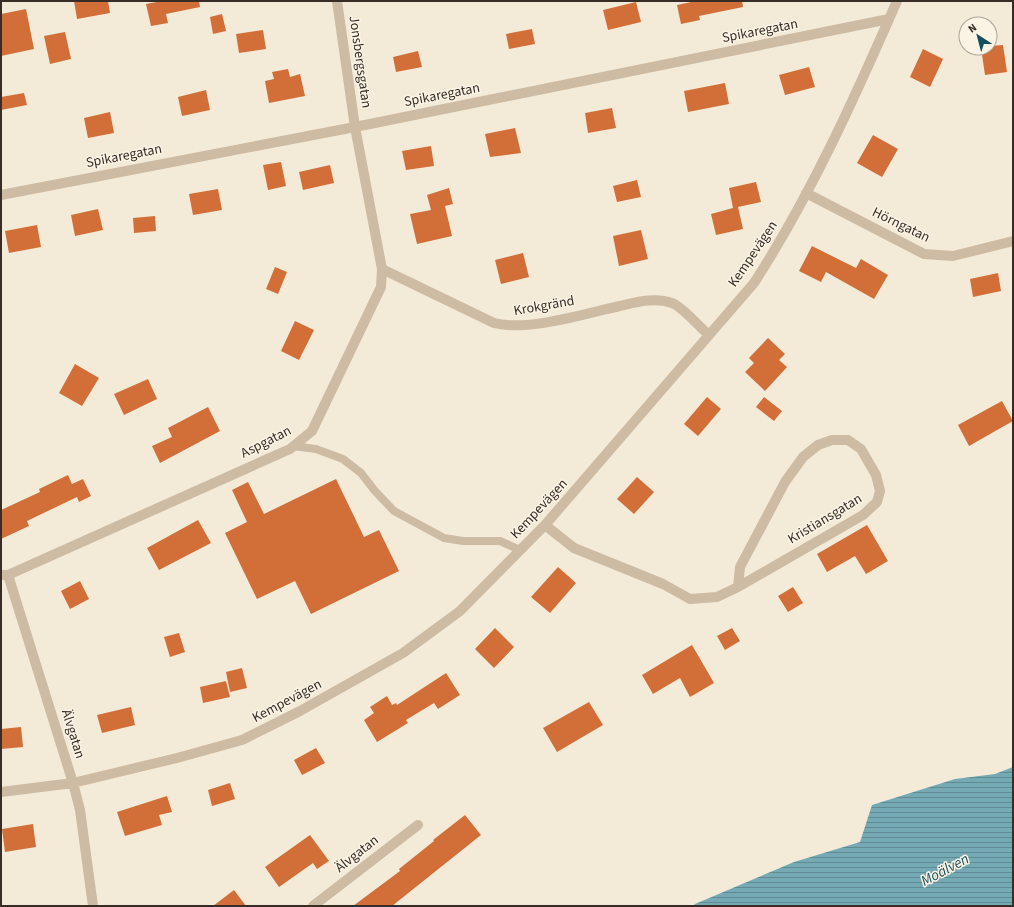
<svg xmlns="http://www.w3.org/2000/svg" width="1014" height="907" font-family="'Source Sans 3',sans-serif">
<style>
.water{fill:url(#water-rules)}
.building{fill:#d26f38}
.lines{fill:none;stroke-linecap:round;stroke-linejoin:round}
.service{stroke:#cdbba3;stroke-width:8}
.minor{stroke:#cdbba3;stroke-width:10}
.labels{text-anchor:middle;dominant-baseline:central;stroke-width:3;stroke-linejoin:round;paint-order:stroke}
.street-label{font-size:14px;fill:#372d26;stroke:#fbf4e5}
.water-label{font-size:15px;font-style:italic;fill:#17505d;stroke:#fbf4e5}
</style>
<defs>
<pattern id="water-rules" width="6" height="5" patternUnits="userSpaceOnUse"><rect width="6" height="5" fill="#75aab4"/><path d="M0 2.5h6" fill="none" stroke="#618b92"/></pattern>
</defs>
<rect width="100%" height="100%" fill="#f4ead8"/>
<path class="water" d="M 1013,767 L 1013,906 L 693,906 L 695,904 L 794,862 L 860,842 L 872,805 L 955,779 L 995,774 Z"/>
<path class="building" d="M 74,1 L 108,1 L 110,13 L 77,19 Z
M 162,1 L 199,1 L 200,7 L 166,14 L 168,23 L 151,26 L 146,4 Z
M 696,1 L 742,1 L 743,7 L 699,16 L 700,20 L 681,24 L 677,5 Z
M 636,2 L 641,22 L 608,30 L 603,10 Z
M 26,9 L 34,49 L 1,56 L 1,14 Z
M 222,14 L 226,31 L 213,34 L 210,17 Z
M 532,29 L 535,44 L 509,49 L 506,34 Z
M 263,30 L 266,49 L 239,53 L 236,34 Z
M 65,32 L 71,59 L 50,64 L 44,36 Z
M 1003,45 L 1007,72 L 985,75 L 981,48 L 990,48 L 990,46 Z
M 923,49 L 943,59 L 930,87 L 910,77 Z
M 418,51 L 422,67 L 396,72 L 393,57 Z
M 809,67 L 815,87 L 785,95 L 779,75 Z
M 288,69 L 290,77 L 300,74 L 305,96 L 269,103 L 265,81 L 274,79 L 272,72 Z
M 725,83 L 729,104 L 688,112 L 684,91 Z
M 206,90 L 210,110 L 182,116 L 178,97 Z
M 24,93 L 27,105 L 1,110 L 1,97 Z
M 612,108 L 616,128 L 588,133 L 585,113 Z
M 110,112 L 114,133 L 88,138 L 84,118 Z
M 515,128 L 521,153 L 490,157 L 485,134 Z
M 873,135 L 898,149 L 882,177 L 857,163 Z
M 431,146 L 434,166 L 406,170 L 402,151 Z
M 281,162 L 286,186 L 268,190 L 263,165 Z
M 330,165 L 334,183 L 303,190 L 299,172 Z
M 637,180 L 641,197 L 617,202 L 613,186 Z
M 756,182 L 761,202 L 738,207 L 743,229 L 716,235 L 711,214 L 733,208 L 729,188 Z
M 449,188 L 453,204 L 445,206 L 452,236 L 417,244 L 410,214 L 431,210 L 427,195 Z
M 218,189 L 222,210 L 193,215 L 189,194 Z
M 98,209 L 103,230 L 75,236 L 71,215 Z
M 155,216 L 156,231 L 134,233 L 133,218 Z
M 37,225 L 41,247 L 9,253 L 5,231 Z
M 641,230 L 648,259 L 619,266 L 613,236 Z
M 812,246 L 856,268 L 861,259 L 888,275 L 874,299 L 826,272 L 821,282 L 799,271 Z
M 523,253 L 529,277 L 501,284 L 495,260 Z
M 275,267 L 287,272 L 278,294 L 266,289 Z
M 998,273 L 1001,291 L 973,297 L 970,279 Z
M 295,321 L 314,330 L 299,360 L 281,351 Z
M 768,338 L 785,354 L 779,360 L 787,367 L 765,391 L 745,372 L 754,363 L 749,358 Z
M 75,364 L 99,378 L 82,406 L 59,393 Z
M 148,379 L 157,399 L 124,415 L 114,394 Z
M 707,397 L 721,409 L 698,436 L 684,424 Z
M 764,397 L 782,411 L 774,421 L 756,407 Z
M 1002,401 L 1013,421 L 969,446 L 958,425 Z
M 208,407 L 220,431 L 160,463 L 152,446 L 172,437 L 168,428 Z
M 68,475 L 72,484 L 83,479 L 91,496 L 79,502 L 77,497 L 27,521 L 29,526 L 1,539 L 1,510 L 40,492 L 39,489 Z
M 637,477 L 654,492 L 634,514 L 617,499 Z
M 336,479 L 364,537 L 379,530 L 399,571 L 311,614 L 295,581 L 257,599 L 225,533 L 247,522 L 232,490 L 248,482 L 264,514 Z
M 198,520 L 211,543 L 159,570 L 147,548 Z
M 867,525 L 888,561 L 866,574 L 855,556 L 827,572 L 817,554 Z
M 558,567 L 576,583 L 550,613 L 531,597 Z
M 80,581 L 89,599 L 70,609 L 61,591 Z
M 793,587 L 803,603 L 788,612 L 778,596 Z
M 495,628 L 514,647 L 494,668 L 475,649 Z
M 732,628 L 740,641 L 725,650 L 717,636 Z
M 179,633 L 185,652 L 170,657 L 164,637 Z
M 692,645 L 714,683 L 690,697 L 680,678 L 653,694 L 642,675 Z
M 242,668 L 247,688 L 230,692 L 226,672 Z
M 446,673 L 460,695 L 438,709 L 434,703 L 406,720 L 408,723 L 377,742 L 364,720 L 374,713 L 370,707 L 387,696 L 392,705 L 396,703 L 397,705 Z
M 226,681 L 230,697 L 203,703 L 200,687 Z
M 589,702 L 603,725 L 557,752 L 543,728 Z
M 131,707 L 135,725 L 102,733 L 97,715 Z
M 21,727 L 23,747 L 1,749 L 1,729 Z
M 316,748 L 325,763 L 302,775 L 294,760 Z
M 230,783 L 235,799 L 212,806 L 208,790 Z
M 167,796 L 172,812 L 159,815 L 162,825 L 125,836 L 117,812 Z
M 465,815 L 481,835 L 392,906 L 353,906 L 400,871 L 399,869 L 434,841 L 433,840 Z
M 33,824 L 36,847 L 5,852 L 2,829 Z
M 310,835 L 329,861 L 317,869 L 313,863 L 279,887 L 265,867 Z
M 234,890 L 246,906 L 213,906 Z"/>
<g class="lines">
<path class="service" d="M 293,446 L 316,449 L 343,459 L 361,473 L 375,491 L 394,511 L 444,538 L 463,541 L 500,541 L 520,550"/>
<path class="minor" d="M 806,193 L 924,254 L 953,256 L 1013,241
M 1,195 L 355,127 L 889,19
M 382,269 L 494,323 C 528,332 586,313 620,306 C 637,302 655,297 672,303 C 683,307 699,327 709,335
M 545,525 L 574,548 L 663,584 L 690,599 L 717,597 L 738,587 L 863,515 L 877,502 L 880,491 L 876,475 L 861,449 L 848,440 L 832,440 L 818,445 L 803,457 L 785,482 L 740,567 L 738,587
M 1,575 L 8,575 L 290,449 L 312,431 L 381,287 L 382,269 L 355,127 L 337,1
M 8,575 L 73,783 L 80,810 L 93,906
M 1,792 L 73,783 L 177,758 L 242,740 L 300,711 L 403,653 L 460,611 L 545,525 L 754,283 C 811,195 855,97 897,1
M 313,906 L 418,825"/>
</g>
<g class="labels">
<g class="street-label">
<text transform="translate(760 31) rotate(-11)">Spikaregatan</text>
<text transform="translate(360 62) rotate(82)">Jonsbergsgatan</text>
<text transform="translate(442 95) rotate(-11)">Spikaregatan</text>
<text transform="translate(124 156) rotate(-11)">Spikaregatan</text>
<text transform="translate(901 225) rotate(26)">Hörngatan</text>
<text transform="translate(753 254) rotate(-56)">Kempevägen</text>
<text transform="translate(544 306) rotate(-10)">Krokgränd</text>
<text transform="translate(266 442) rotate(-27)">Aspgatan</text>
<text transform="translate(539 509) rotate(-47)">Kempevägen</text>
<text transform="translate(825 519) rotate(-31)">Kristiansgatan</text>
<text transform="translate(287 701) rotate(-28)">Kempevägen</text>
<text transform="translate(73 734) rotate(73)">Älvgatan</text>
<text transform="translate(357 854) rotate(-38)">Älvgatan</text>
</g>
<g class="water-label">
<text transform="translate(945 870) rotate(-28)">Moälven</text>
</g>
</g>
<rect width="1014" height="907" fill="none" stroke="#372d26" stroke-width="4"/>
<g transform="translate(978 36) rotate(324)"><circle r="19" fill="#fbf4e5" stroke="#ada499"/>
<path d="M0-3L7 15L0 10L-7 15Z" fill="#17505d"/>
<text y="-6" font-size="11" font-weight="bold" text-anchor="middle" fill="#372d26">N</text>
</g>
</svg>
